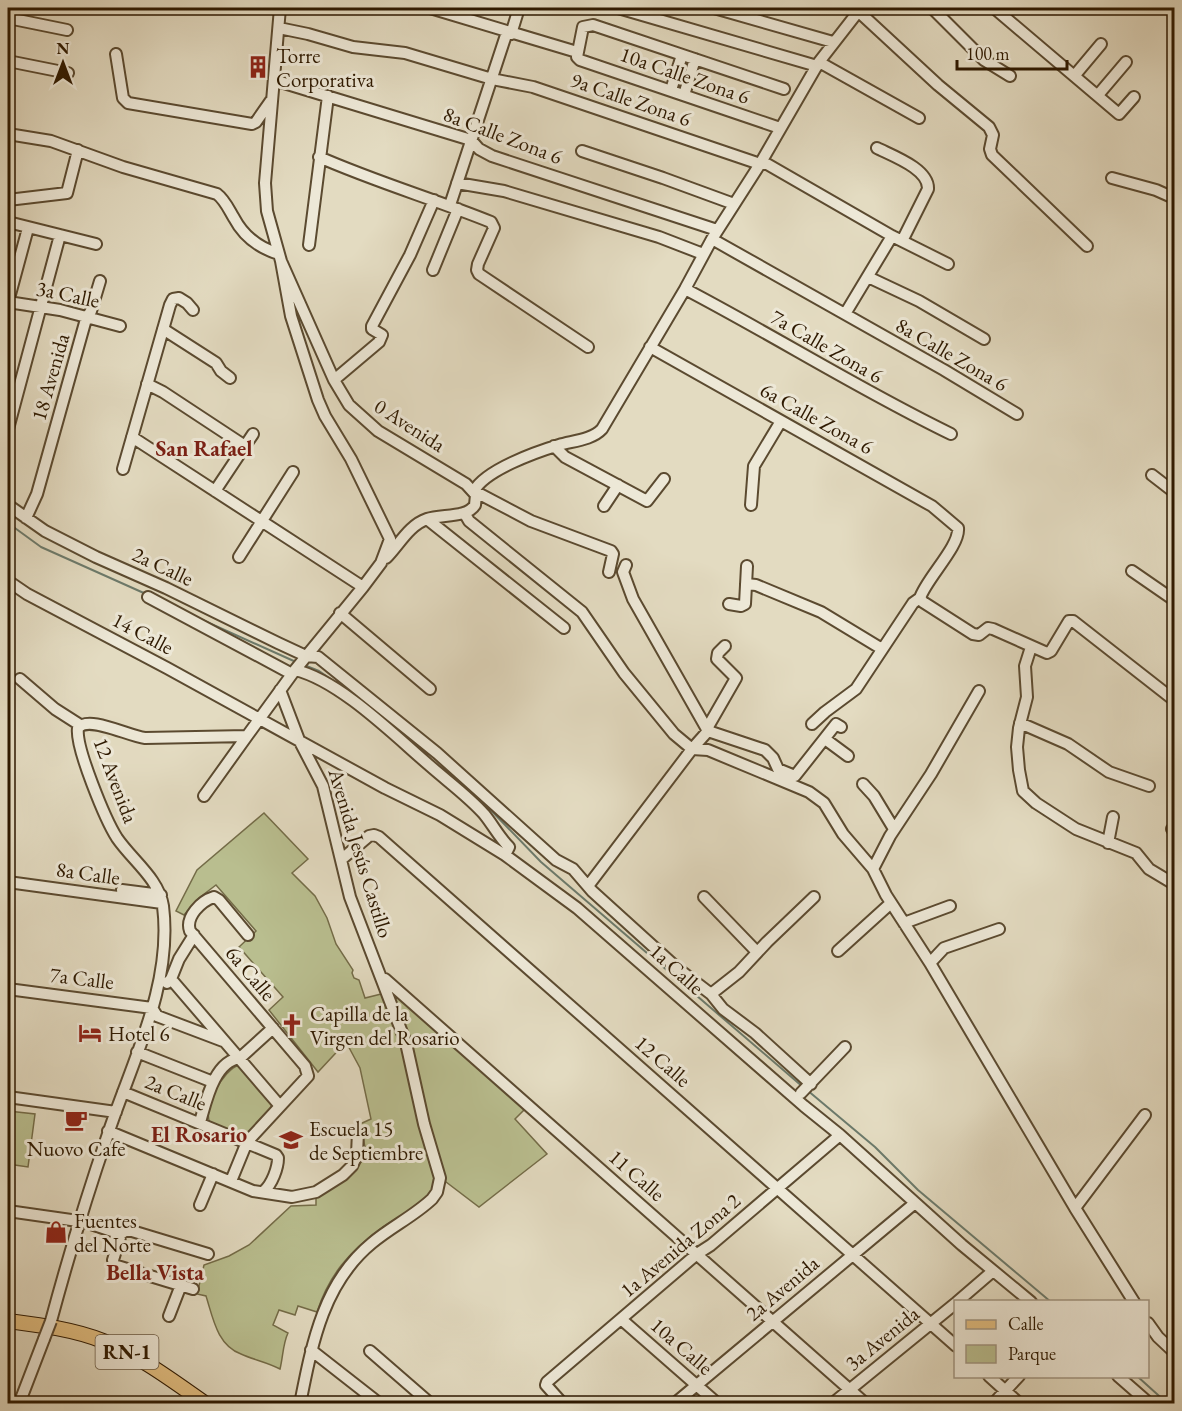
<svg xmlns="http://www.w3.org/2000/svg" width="1182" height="1411" font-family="'EB Garamond',serif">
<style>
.green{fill:#b9be8f;stroke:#746c48;stroke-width:1.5}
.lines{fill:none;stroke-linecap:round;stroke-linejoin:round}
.stream{stroke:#6c7a6b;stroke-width:2}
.minor-casing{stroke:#5b4a30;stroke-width:14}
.major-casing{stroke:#2e1900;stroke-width:16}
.minor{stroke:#ede8d7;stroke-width:10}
.major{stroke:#e2be80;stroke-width:14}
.minor-bridge-casing{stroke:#5b4a30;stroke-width:14;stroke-linecap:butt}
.minor-bridge{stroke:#ede8d7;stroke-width:10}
.labels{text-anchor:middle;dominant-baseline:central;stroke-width:6;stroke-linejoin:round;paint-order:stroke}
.shield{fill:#ede8d7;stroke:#675740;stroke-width:1.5}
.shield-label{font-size:20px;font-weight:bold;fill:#2e1900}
.poi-label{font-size:21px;fill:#2e1900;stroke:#ede8d7;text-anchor:start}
.street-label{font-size:21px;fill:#2e1900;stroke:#ede8d7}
.neighbourhood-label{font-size:22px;font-weight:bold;fill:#7a1f14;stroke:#ede8d7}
</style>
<rect width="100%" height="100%" fill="#e3dbc1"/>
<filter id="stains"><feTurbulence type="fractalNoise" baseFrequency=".00333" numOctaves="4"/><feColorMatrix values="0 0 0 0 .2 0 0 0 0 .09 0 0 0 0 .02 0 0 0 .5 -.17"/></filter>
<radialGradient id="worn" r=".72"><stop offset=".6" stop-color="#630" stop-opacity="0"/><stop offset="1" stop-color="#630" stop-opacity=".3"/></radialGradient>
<path class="green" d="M 264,813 L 308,859 L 292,873 L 315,896 L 327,918 L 336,944 L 353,970 L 352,973 L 354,978 L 359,980 L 365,998 L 393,991 L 526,1108 L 515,1119 L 547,1154 L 479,1207 L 446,1182 L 436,1182 C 427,1205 400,1215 380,1229 C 349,1252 329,1275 317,1312 L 298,1306 L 295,1315 L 279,1310 L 273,1325 L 288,1333 C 283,1343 283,1357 280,1369 C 267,1362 254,1360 241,1354 C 217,1345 213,1318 206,1296 L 197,1294 L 204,1265 L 229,1256 L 249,1245 L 291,1206 L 316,1205 L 316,1196 L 344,1180 L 367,1156 L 360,1124 L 371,1119 L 360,1068 L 346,1042 L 318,1072 L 269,1010 L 283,997 L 239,947 L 256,931 L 216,885 L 199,898 L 184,915 L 176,911 L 197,870 Z
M 239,1065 L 272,1104 L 270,1111 L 246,1136 L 242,1137 L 210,1123 C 202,1108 223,1070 239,1065 Z
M 8,1111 L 35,1114 L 28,1167 L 8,1164 Z"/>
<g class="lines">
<path class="stream" d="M 8,523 L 41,547 L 146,594
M 198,618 L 296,662
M 304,665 L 319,671 L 341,686
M 402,734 L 427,756
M 447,774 L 480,799 L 541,862 L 803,1087
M 807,1090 L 875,1147 L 918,1190 L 1051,1302
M 1137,1376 L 1168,1404"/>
<g class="minor-casing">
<path id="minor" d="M 280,8 L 265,183 L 267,211 L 281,261 L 334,380 L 349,405 L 378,431 L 466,484 L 476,495 L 475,505 C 467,518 442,514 427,519 C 409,525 399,545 386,558
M 430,8 L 577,52
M 618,8 L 817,66
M 714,8 L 833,42
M 932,8 L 984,60 L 1010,76
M 994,8 L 1119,114 L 1134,97
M 858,11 L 938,85 L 989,127 L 993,135 L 990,149 L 992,155 L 1087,246
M 8,18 L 67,30
M 279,28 L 308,34 L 353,47 L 405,53 L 492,79 L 533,87 L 760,164 L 767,164 L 892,236 L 948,264
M 511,34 L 519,8
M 116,54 L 123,98 L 128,103 L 252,124 L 256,122 L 272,99
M 8,61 L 68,73
M 819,62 L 919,118
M 1075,75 L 1101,44
M 274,80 L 471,140 L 479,149 L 492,156 L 717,230
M 671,90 L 682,55
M 684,95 L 695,59
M 1098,95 L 1126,62
M 780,128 L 580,60 L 577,57 L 583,27 L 593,25 L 784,89
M 8,134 L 51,141 L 123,167 L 217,194 C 225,200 229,210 234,218 C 244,237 259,248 279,254
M 877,148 C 893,156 929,169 928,189 L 902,241
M 582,151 L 663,178 L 734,204
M 319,157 C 376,182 434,199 491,222 L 494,228 L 478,264 L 477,270 L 479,274 L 588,347
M 1112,178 L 1156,190 L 1174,198
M 457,183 L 504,191 L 659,237 L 703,254
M 8,200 L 67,193 L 78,150
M 450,205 L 507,32
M 8,222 L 96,244
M 712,239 L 944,370 L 1017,414
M 309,245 L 328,96
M 433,270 L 458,209
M 868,277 L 919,301 L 984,339
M 685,289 C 775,336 860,390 951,434
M 8,302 L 60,310 L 120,326
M 8,302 L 28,228
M 845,314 L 892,236
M 163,329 L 216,363 L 221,371 L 230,378
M 650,347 L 932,506 L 958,528 C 960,546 926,579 920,598 L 913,603 L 856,689 L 825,712 L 812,724
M 334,380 L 379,342 L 382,335 L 372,329 L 372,326 L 410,255 L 434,200
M 147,384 L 163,392 L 245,446
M 8,429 L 60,235
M 132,437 L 363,587
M 554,446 L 565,457 L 647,501 L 664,479
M 123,469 L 170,305 L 173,299 L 179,298 L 187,303 L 193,310
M 1152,475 L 1174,492
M 215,491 L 253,434
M 8,505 L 45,531 L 96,557 L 166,588 L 278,643 L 306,656 L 318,657 L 437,753 L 556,860 L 573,869 L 592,891 L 677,968 L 711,994 L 723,1009 L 755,1033 L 811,1084
M 751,505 L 754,466 L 781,421
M 604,506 L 618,485
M 465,514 L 469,521 L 582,612 L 624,673 L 674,734 L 692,749 L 708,750 L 809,792 L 824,803 L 843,834 L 873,869 L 886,895 L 930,963 L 1075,1208 L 1134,1302
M 26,518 L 37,494 L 86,319 L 91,311 L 100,281
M 427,519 L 564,628
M 239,557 L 293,472
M 626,565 L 623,572 L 633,599 L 708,731 L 765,750 L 773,758 L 778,769 L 795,776 L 836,724 L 841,727
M 1132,571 L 1174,600
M 609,572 L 613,554 L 611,551 L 531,521 L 474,491 C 485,470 536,452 559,445 C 572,441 592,440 602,429 L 685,289 L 712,239 L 760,164 L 819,62 L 861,8
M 8,581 L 27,594 L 167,668 L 385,788 L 440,815 L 505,855 L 577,908 L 804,1106 L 840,1135 L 962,1245 L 1031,1302
M 746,584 L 756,585 L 821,612 L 882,649
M 148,597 L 292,674
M 920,598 L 923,602 L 973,634 L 979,635 L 988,628 L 993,629 L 1047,653 L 1051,651 L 1069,621 L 1073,621 L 1174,700
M 729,604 L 741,606 L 745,604 L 747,566
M 340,613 L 430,689
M 1031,647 L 1025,666 L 1027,697 L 1019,728 L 1017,747 L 1019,770 L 1023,791 L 1036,803 L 1076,829 L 1136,853 L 1149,869 L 1174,884
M 295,670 C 339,680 394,735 429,765 C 447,781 468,796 484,814 C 493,825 499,837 509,847 L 505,855
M 20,679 L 55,709 L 80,725
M 280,690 L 299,740 L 323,786 L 350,897 L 406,1043 L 424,1124 L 440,1178 L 437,1192 L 432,1199 C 414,1216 391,1227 372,1243 C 323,1283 312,1344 300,1404
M 1020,723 L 1068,744 L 1109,772 L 1149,786
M 825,739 L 848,756
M 863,784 L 874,796 L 894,829
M 204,796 L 247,736
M 1172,829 L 1174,830
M 1108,843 L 1113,817
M 342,859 L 369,836 L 374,835 L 379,837 L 956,1346
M 873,869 L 890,836 L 931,774 L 979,691
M 8,882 L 162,903
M 588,886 L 692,749 L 708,731 L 709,725 L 736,678 L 717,659 L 718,653 L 725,646
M 122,890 L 161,895
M 704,897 L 757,952
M 904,923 L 950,906
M 838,951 L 891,903
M 930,963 L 944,948 L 999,929
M 171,979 L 280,1106
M 385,979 L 866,1404
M 167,983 L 171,979 L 179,959 L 194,935
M 8,989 L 152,1008
M 711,994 L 739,972 L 767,942 L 814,897
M 152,1008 L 157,1016 L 223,1041
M 137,1052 L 213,1082
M 123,1092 L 276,1155 L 278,1158 C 278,1168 272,1184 264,1191
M 801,1093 L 845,1047
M 8,1097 L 116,1112
M 200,1122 C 206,1102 214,1061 240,1058 L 273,1028
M 108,1131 L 253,1191 L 292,1197 L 316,1192 L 343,1175 L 352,1166 L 357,1155 L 358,1131
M 231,1181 L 247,1142 L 308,1076 L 305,1066 L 190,931 C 185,917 201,901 214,897 L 219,900 L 248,935
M 200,1205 L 213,1174
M 1075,1208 L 1145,1115
M 8,1211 L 85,1222 L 121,1234 L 125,1231 L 132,1231 L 208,1254
M 121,1234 L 113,1260 L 114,1265 L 193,1289
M 957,1302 L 993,1271
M 169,1316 L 181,1285
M 621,1319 L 718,1404
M 51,1321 C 68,1258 87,1195 108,1134 C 132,1061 173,985 163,906 C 159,879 132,860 117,838 C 106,821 75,747 78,728 C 89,715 128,736 145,738 L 247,736 L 295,670 L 363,587 L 381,563 L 390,539 L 351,459 L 325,416 L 318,400 L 291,316 L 281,261
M 1148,1323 L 1158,1337 L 1174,1352
M 311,1350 L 380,1404
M 370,1351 L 431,1404
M 989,1376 L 1020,1404
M 1118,1376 L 1150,1404
M 19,1404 L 44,1339
M 563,1404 L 546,1385 L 547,1382 L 697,1254 L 711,1245 L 840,1135
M 674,1404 L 915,1203
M 832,1404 L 956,1303
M 993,1404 L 1019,1376"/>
</g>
<g class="major-casing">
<path id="major" d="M 8,1321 C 39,1325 73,1329 103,1341 C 140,1356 173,1381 206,1404"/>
</g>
<use href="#minor" class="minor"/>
<use href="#major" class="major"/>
<g class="minor-bridge-casing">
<path id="minor-bridge" d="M 44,1339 L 51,1321"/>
</g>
<use href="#minor-bridge" class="minor-bridge"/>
</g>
<defs>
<g id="building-bare" transform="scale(1.8)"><path d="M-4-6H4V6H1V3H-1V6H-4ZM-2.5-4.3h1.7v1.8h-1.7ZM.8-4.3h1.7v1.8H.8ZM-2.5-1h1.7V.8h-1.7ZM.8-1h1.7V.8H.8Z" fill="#8f2418" stroke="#ede8d7" stroke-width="2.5" paint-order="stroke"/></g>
<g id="church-bare" transform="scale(1.8)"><path d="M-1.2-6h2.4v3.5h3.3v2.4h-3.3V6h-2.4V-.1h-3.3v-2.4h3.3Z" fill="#8f2418" stroke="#ede8d7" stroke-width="2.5" paint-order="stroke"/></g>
<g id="hotel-bare" transform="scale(1.8)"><path d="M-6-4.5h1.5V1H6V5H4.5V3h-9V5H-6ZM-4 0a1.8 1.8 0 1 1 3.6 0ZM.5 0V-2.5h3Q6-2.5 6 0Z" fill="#8f2418" stroke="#ede8d7" stroke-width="2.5" paint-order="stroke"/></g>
<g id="cafe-bare" transform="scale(1.8)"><path d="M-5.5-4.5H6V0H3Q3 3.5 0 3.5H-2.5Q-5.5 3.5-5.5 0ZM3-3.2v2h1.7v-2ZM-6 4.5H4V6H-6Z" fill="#8f2418" stroke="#ede8d7" stroke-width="2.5" paint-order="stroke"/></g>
<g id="school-bare" transform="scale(1.8)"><path d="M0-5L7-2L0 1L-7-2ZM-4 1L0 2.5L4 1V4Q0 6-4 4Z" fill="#8f2418" stroke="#ede8d7" stroke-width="2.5" paint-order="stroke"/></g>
<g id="shop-bare" transform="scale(1.8)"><path d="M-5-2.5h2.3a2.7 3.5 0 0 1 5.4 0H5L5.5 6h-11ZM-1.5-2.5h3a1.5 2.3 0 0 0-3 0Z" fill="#8f2418" stroke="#ede8d7" stroke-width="2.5" paint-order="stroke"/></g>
</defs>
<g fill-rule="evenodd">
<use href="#building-bare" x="258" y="67"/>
<use href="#church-bare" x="292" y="1025"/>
<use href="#hotel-bare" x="90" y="1033"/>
<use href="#cafe-bare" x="76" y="1120"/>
<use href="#school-bare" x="291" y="1140"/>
<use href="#shop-bare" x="56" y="1232"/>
</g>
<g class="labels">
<rect class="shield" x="95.5" y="1335" width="63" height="34" rx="4.5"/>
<g class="shield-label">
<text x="127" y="1352">RN-1</text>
</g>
<g class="poi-label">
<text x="276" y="55">Torre<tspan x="276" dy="24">Corporativa</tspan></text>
<text x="310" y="1013">Capilla de la<tspan x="310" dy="24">Virgen del Rosario</tspan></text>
<text x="108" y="1033">Hotel 6</text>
<text x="309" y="1128">Escuela 15<tspan x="309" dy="24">de Septiembre</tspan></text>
<text x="76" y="1148" text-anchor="middle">Nuovo Cafe</text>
<text x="74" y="1220">Fuentes<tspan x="74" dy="24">del Norte</tspan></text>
</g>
<g class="street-label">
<text transform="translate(685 75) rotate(19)">10a Calle Zona 6</text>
<text transform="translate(631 99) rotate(19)">9a Calle Zona 6</text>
<text transform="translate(503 135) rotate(21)">8a Calle Zona 6</text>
<text transform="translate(68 294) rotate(12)">3a Calle</text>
<text transform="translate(827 346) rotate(30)">7a Calle Zona 6</text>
<text transform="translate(952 354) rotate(30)">8a Calle Zona 6</text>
<text transform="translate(50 377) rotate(-74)">18 Avenida</text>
<text transform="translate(817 418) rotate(29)">6a Calle Zona 6</text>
<text transform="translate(410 425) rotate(33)">0 Avenida</text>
<text transform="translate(163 566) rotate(25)">2a Calle</text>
<text transform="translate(143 633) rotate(28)">14 Calle</text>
<text transform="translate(116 780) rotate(69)">12 Avenida</text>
<text transform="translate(361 853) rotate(73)">Avenida Jesús Castillo</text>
<text transform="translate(88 873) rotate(8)">8a Calle</text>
<text transform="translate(677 969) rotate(42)">1a Calle</text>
<text transform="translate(251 973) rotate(50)">6a Calle</text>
<text transform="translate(82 978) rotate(7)">7a Calle</text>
<text transform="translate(663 1061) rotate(41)">12 Calle</text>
<text transform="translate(176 1092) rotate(22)">2a Calle</text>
<text transform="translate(637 1175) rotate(41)">11 Calle</text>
<text transform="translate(680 1245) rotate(-40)">1a Avenida Zona 2</text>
<text transform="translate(782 1288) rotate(-40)">2a Avenida</text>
<text transform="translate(882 1338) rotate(-39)">3a Avenida</text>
<text transform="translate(682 1346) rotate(41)">10a Calle</text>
</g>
<g class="neighbourhood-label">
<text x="204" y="448">San Rafael</text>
<text x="199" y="1134">El Rosario</text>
<text x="155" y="1272">Bella Vista</text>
</g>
</g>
<rect width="1182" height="1411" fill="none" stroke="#e3dbc1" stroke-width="30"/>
<rect x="9" y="9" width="1164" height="1393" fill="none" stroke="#2e1900" stroke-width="3"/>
<rect x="15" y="15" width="1152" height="1381" fill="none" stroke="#2e1900" stroke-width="1.5"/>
<rect x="954" y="1300" width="195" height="78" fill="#ede8d7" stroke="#a19581" stroke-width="1.5"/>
<rect x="966" y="1320" width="30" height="9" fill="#e2be80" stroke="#a19581" stroke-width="1.5"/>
<text x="1008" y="1330" font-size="18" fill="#2e1900">Calle</text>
<rect x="966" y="1345" width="30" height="18" fill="#b9be8f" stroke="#a19581" stroke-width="1.5"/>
<text x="1008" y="1360" font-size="18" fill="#2e1900">Parque</text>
<g transform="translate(63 63)" stroke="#ede8d7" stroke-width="4.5" paint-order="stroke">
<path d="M0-4.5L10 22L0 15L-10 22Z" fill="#2e1900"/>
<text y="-9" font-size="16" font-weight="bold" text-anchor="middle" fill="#2e1900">N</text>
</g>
<path d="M957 60v9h110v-9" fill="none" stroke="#2e1900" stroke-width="3"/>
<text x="966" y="60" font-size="18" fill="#2e1900" stroke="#ede8d7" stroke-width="4.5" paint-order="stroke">100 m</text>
<rect width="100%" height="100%" filter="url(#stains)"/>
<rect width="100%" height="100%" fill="url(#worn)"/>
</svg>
